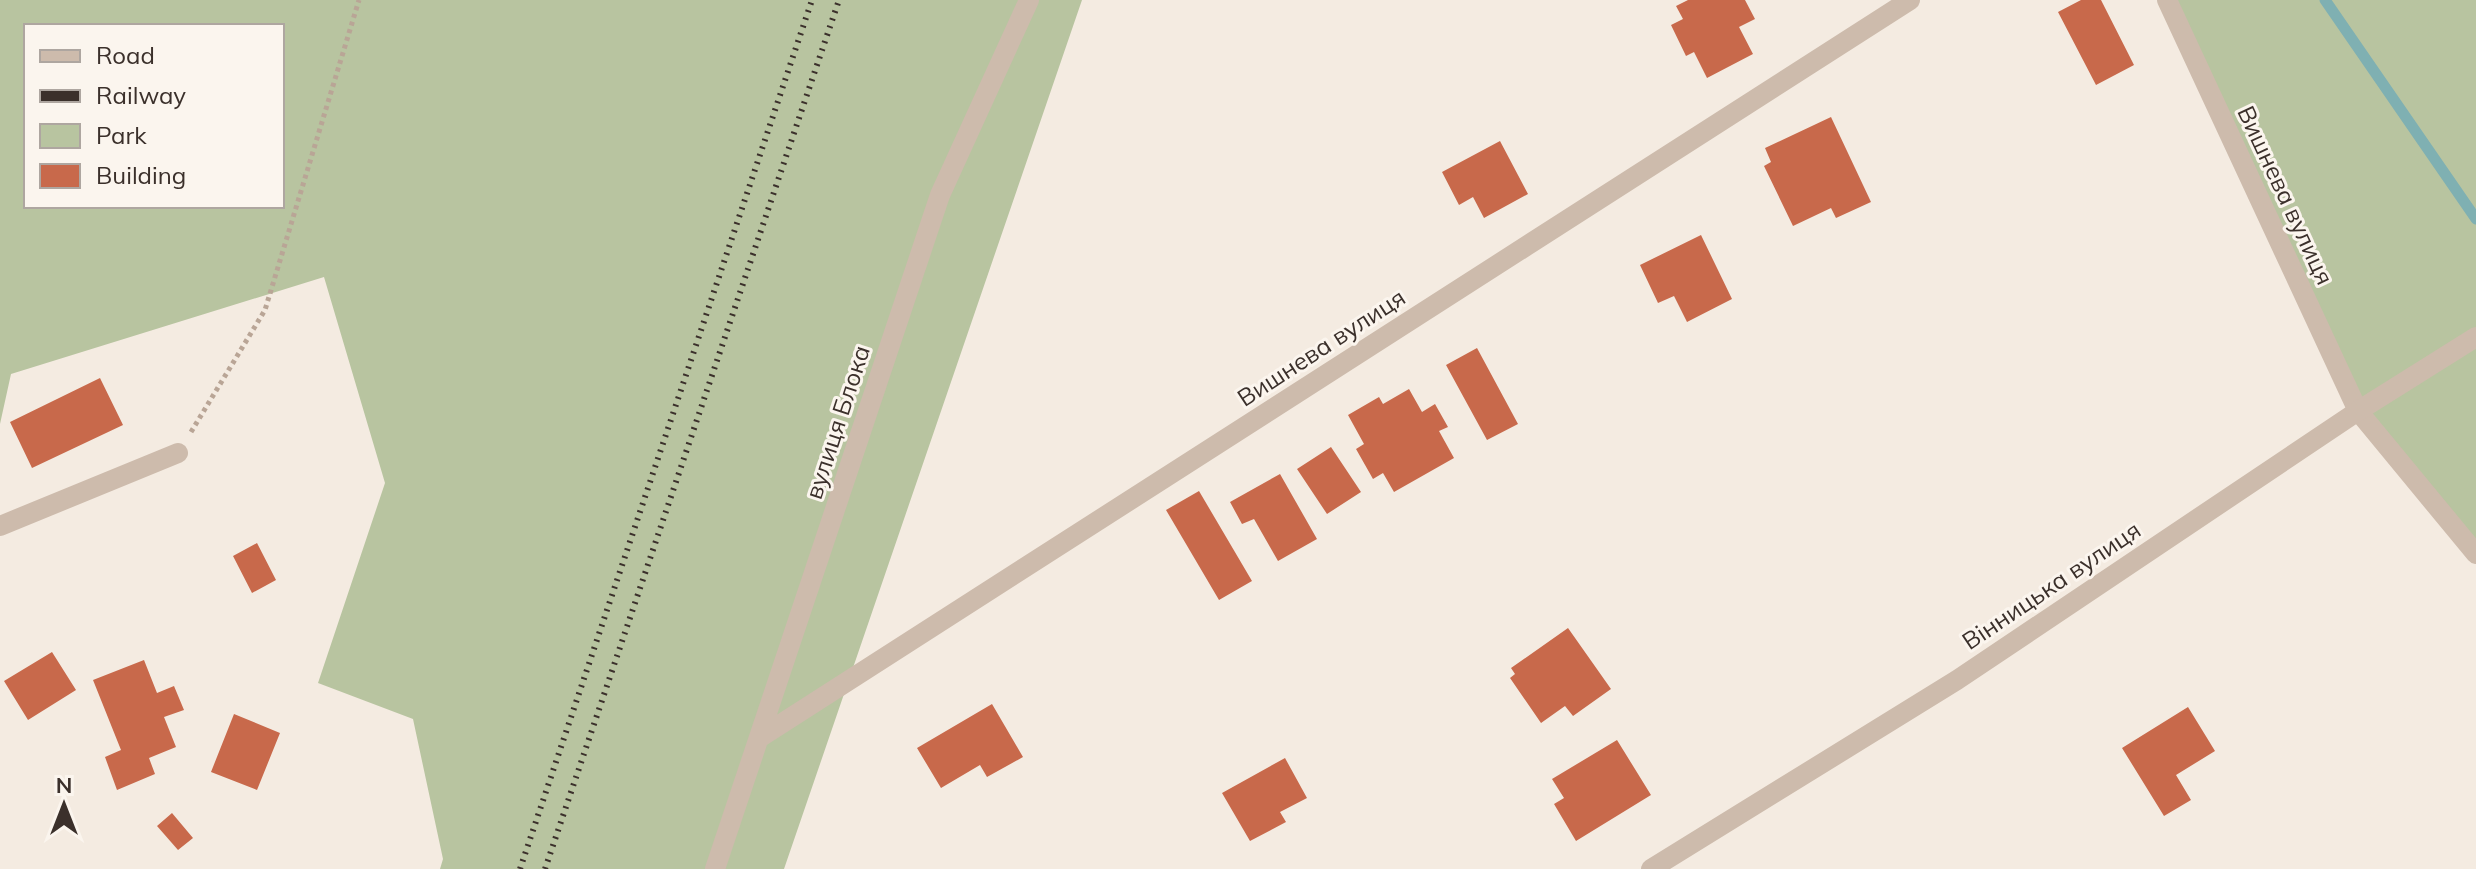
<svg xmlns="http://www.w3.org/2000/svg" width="2476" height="869" font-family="Mulish,sans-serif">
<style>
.green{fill:#b8c4a0;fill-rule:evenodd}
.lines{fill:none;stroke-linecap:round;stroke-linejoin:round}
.stream{stroke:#7fb0b2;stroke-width:11}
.building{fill:#c8694b}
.path{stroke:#b9a596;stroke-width:5;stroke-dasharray:4 4;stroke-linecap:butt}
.service{stroke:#cdbbac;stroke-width:20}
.minor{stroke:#cdbbac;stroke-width:20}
.tertiary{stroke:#cdbbac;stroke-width:20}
.rail{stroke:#3b302b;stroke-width:6;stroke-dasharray:2 6;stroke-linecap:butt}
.labels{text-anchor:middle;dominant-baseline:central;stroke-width:6;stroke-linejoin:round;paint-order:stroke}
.street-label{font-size:24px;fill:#3b302b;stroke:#fbf5ee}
</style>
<rect width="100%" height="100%" fill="#f4ebe1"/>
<path class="green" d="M 0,0 L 1082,0 L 784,869 L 440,869 L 443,859 L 413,719 L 318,683 L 385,483 L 324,277 L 11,374 L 0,424 ZM 26,26 L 282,26 L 282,206 L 26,206 Z
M 2167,0 L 2476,0 L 2476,554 L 2358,411 Z"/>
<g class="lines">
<path class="stream" d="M 2325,0 L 2476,219"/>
</g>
<path class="building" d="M 1688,0 L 1745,0 L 1755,19 L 1739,27 L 1753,54 L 1707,78 L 1694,52 L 1686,56 L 1671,25 L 1683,19 L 1676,6 Z
M 2081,0 L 2101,0 L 2134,65 L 2096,85 L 2058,12 Z
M 1831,117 L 1871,202 L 1836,218 L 1831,208 L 1793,226 L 1764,166 L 1771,162 L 1765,148 Z
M 1500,141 L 1528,194 L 1484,218 L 1473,197 L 1459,205 L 1442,172 Z
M 1701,235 L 1732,299 L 1687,322 L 1674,296 L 1658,303 L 1640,265 Z
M 1477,348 L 1518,424 L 1487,440 L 1446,365 Z
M 100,378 L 123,425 L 32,468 L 10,422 Z
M 1409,389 L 1422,412 L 1435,404 L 1448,427 L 1439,431 L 1454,458 L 1394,492 L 1383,473 L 1373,479 L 1356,449 L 1364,444 L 1348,415 L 1379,397 L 1383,404 Z
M 1331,447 L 1361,492 L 1327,514 L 1297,469 Z
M 1280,474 L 1317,539 L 1278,561 L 1254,519 L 1242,524 L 1230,502 Z
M 1199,491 L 1252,581 L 1219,600 L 1166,510 Z
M 257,543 L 276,580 L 252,593 L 233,556 Z
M 1568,628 L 1611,689 L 1573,716 L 1565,706 L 1541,723 L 1510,678 L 1515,674 L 1511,668 Z
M 52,652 L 76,690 L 28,720 L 4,681 Z
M 144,660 L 157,693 L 174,686 L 184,710 L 164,717 L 176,747 L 149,758 L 155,774 L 117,790 L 105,757 L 121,750 L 93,680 Z
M 992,704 L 1023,757 L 987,777 L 980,765 L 941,788 L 917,748 Z
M 2188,707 L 2215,751 L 2176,775 L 2191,800 L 2164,816 L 2122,748 Z
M 234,714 L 280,733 L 257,790 L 211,772 Z
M 1617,740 L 1651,795 L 1576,841 L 1554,804 L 1564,798 L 1552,779 Z
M 1285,758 L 1307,798 L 1280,812 L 1286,822 L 1250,841 L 1222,793 Z
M 172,813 L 193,838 L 178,850 L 157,826 Z"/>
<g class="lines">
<path class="path" d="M 191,432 L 265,310 L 359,0"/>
<path class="service" d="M 0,526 L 178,453"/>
<path class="minor" d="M 2167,0 L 2358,411 L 2476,554
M 759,738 L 1910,0
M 715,869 L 940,195 L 1029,0"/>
<path class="tertiary" d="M 1651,869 L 1957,680 L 2358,411 L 2476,337"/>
<path class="rail" d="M 520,869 L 812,0
M 545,869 L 839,0"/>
</g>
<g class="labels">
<g class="street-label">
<text transform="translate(2286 195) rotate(65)">Вишнева вулиця</text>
<text transform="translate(1321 347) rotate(-33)">Вишнева вулиця</text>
<text transform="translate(837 422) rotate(-72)">вулиця Блока</text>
<text transform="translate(2051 585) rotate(-34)">Вінницька вулиця</text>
</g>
</g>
<rect x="24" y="24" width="260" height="184" fill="#fbf5ee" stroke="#aea6a0" stroke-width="2"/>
<rect x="40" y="50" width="40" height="12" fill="#cdbbac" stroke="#aea6a0" stroke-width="2"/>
<text x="96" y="64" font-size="24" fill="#3b302b">Road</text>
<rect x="40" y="90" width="40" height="12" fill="#3b302b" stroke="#aea6a0" stroke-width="2"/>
<text x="96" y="104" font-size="24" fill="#3b302b">Railway</text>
<rect x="40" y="124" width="40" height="24" fill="#b8c4a0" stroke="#aea6a0" stroke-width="2"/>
<text x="96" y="144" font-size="24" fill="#3b302b">Park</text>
<rect x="40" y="164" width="40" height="24" fill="#c8694b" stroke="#aea6a0" stroke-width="2"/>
<text x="96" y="184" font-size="24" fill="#3b302b">Building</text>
<g transform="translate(64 805)" stroke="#fbf5ee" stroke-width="6" paint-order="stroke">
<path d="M0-6L14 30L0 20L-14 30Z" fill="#3b302b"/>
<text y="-12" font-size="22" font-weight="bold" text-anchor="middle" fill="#3b302b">N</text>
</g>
</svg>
